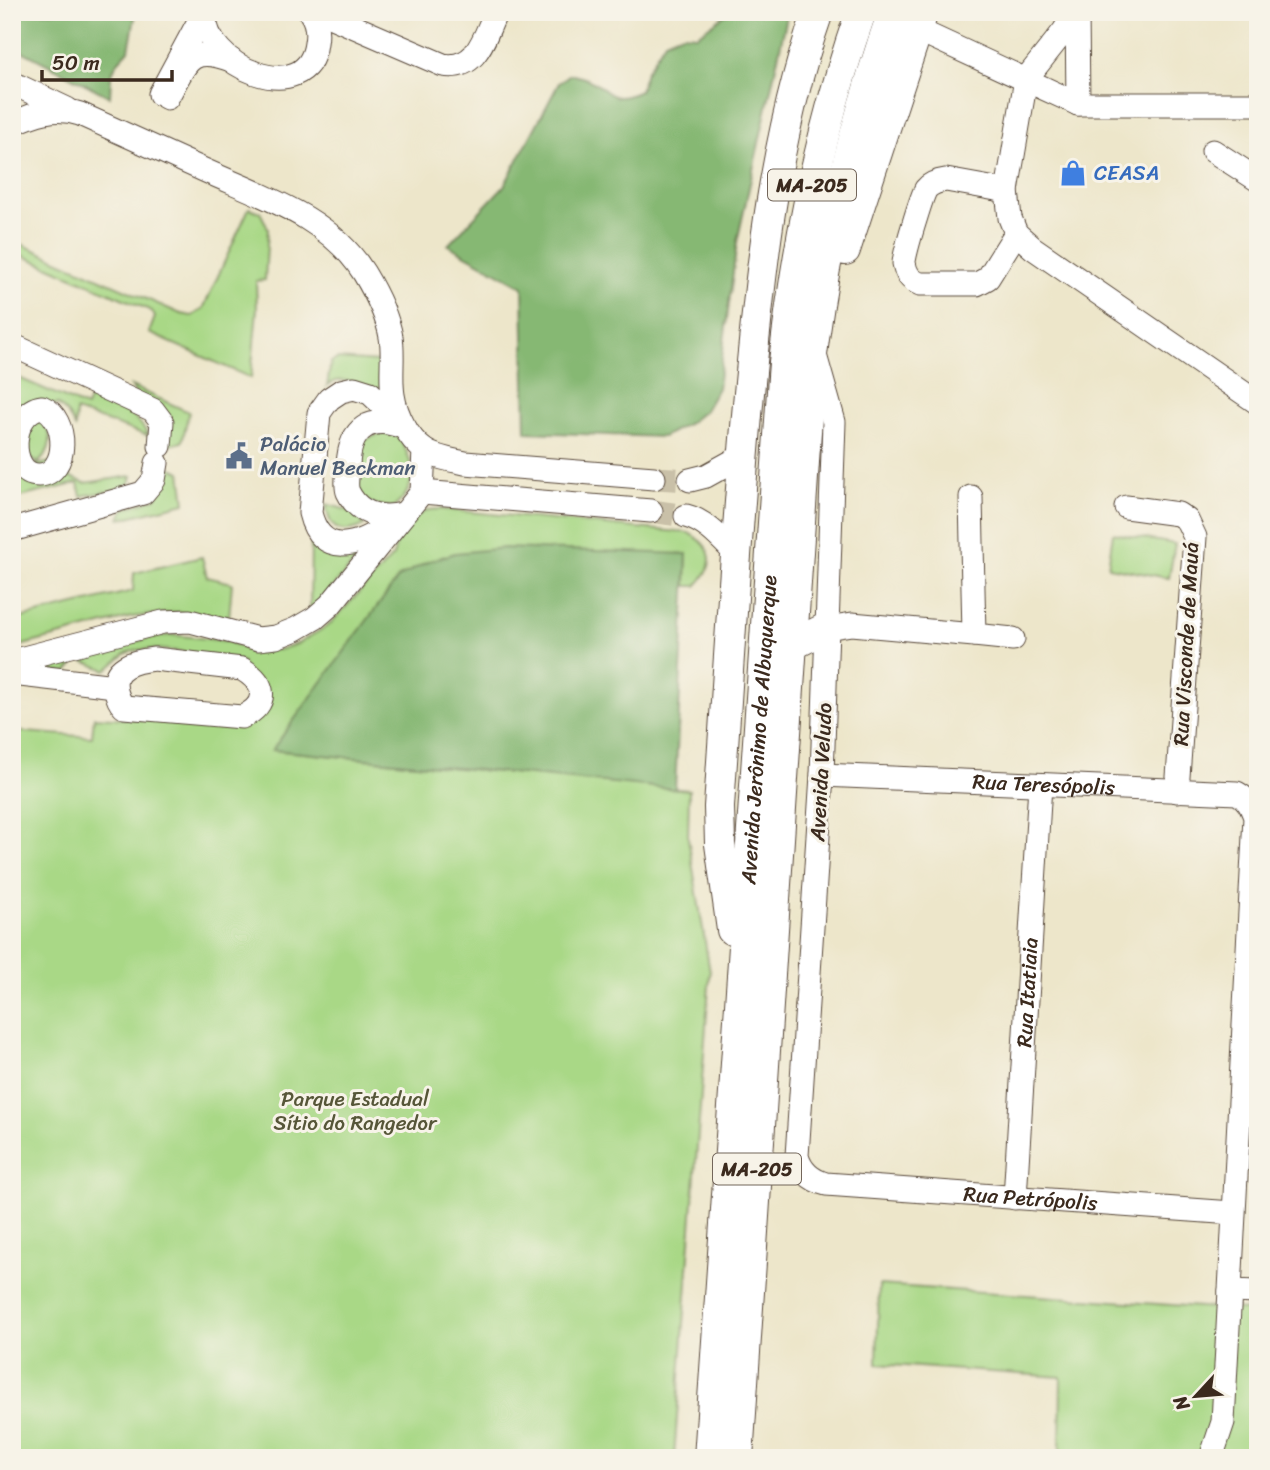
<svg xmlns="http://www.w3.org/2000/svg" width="1270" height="1470" font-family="Sriracha,sans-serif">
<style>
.green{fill:#a9d886;stroke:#728152;stroke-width:2}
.forest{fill:#86b873;stroke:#607148;stroke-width:2}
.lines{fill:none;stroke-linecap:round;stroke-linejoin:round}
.minor-tunnel{stroke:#c9c0a8;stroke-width:23;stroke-dasharray:23 11;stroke-linecap:butt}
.minor-casing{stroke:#564638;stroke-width:25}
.major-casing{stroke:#564638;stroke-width:32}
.minor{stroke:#fff;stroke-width:23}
.major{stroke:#fff;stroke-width:30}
.labels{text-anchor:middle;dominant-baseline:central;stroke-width:6;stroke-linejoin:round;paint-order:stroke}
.shield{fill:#f7f3e8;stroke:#73665b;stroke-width:2}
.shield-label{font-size:19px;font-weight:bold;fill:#3b2a1e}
.shop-label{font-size:21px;fill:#366cbe;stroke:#f7f3e8;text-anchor:start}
.service-label{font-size:21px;fill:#4e5e75;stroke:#f7f3e8;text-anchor:start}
.street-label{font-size:21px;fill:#3b2a1e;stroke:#f7f3e8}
.park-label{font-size:21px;fill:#565638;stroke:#f7f3e8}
</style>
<rect width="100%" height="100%" fill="#f7f3e8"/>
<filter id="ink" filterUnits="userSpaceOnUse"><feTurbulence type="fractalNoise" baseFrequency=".0143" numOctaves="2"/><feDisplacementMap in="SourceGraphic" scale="14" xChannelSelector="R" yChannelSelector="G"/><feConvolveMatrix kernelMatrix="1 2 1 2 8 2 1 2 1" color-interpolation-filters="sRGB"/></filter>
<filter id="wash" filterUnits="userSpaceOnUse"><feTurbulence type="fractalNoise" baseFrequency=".00686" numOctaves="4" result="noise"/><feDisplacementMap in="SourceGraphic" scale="28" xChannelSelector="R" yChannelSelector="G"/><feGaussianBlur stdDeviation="1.57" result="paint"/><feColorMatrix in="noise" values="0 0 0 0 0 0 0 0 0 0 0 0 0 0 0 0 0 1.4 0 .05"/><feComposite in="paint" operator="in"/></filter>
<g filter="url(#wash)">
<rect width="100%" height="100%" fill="#ede6ca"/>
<path class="green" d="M 249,208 L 260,212 L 268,228 L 265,280 L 256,281 L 257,309 L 251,378 L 149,333 L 155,317 L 152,311 L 12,251 L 12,240 L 181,314 L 192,316 L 203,309 Z
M 338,359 L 378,362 L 381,364 L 381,391 C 365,387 341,373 327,386 L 331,362 Z
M 12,375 L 86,407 L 91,395 C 118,406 134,410 149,436 L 76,411 L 75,427 L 67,413 L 57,404 L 12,422 Z
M 131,386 L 189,412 L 182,442 L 164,446 Z
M 36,421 L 42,421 C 55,434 51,452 38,463 C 22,456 26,433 36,421 Z
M 385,433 L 399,437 C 414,463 420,485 394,507 C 358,506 355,494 358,462 C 359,455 359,447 364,441 C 370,436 378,435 385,433 Z
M 69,459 L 70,477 L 85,483 L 132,476 L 130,483 L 116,490 L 81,496 L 78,483 L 12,499 L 12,467 L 13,469 Z
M 161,464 L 181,472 L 185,503 L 120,519 L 124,509 L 156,498 L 160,490 Z
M 326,504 L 351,511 L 356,509 L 364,526 C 340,535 329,531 326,504 Z
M 439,509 L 689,533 C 714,547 717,565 696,586 L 686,586 L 687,554 L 273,750 L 689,790 L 688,838 L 710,972 L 674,1458 L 12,1458 L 12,731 L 92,737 L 94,717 L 234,724 L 258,719 L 242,662 C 217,658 147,642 127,653 C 120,657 114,665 106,670 L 78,659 L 66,673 L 12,669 L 75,657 L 154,637 L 173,635 L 226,641 L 249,650 L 278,650 L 297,644 L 329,625 L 393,556 L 398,538 L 416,516 L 428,510 Z
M 1113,533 L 1175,544 L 1169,578 L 1108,567 Z
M 311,540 L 367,548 L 310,613 Z
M 202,557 L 207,577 L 232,583 L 229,618 L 177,612 L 132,617 L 12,648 L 12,620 L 133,591 L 134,573 Z
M 879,1285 L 1258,1311 L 1258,1458 L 1060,1458 L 1061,1377 L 877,1364 Z"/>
<path class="forest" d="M 12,12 L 136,12 L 129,50 L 116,64 L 111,76 L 110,97 L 12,46 Z
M 729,12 L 788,12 L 737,242 L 718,388 L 705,410 L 689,423 L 663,437 L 526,432 L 523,287 L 448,245 L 504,186 L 559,83 L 570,74 C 576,76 582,77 587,79 C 611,89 608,106 640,91 L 646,72 L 665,41 L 682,34 L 697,35 Z
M 505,548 L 687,554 L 675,789 L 272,750 L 399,577 L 429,561 L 455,553 Z"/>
</g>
<g filter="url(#ink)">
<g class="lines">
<path class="minor-tunnel" d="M 654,478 L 690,480
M 651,511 L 686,516"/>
<g class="minor-casing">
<g id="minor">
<path d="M 204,12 L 160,94 L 167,98 C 186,65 187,44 231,60"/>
<path d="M 205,12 C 201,67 308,110 316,43 C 318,32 317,22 310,12"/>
<path d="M 320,12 L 443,65 C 477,71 484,37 496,12"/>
<path d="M 1075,12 L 1064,31 L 1026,79 L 1007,191 L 1010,218 L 1016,233 L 1033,248 L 1258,403"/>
<path d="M 1077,12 L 1078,104"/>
<path d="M 918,30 L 1078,104 L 1258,104"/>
<path d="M 12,83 L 67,109"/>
<path d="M 12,124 C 35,113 55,106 80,114 C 122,133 164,152 206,171 C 264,197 329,217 364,273 C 376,293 387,314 391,337 C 394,356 390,376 393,395 C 396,415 408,438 424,450 C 435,458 452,460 465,463 L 654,478"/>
<path d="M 1213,151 L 1258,180"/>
<path d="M 1007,191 L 946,180 C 938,181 931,183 926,189 C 922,195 903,257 904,263 C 906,274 910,280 920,284 L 977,284 L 988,278 L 1016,233"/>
<path d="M 12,345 L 153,410 L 162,422 L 160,446"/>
<path id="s1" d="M 815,355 L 834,422 L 822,775 L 797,1156 C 801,1171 811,1180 826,1184 L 1233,1213"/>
<path d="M 42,407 C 69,418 69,474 39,475 C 7,476 9,411 42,407 Z"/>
<path d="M 690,480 L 706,476 L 744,455"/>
<path d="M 422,492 L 651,511"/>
<path d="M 971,497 L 974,635 L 1013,639"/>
<path d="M 1126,507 L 1178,514 L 1187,520 L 1195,537 L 1177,791"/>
<path d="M 403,514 C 381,519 359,515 348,492 C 345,485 348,473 348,465 C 350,428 370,414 405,428"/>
<path d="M 686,516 C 706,521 722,540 736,554"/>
<path d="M 387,525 C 359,546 321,559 310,513 L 319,413 L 329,399 L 341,391 L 354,388 L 370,393 L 399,421"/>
<path d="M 12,530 L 143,493 L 154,480 L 157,463"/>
<path d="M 826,628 L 852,624 L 974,635"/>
<path d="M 154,659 L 242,669 C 266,683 270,704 242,717 L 124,707 C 119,702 118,698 116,691 C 110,667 134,661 154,659 Z"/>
<path d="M 12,661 L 163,622 L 190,621 L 258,639 L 276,637 L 296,629 L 315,618 L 330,605 L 422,492 L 424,450"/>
<path d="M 12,674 L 115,686"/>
<path id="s2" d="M 822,775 L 1237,793 C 1248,799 1251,806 1255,817 L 1223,1422 L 1211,1458"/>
<path id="s3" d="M 1015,1198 L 1040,785"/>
<path d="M 1230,1291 L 1258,1292"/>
</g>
</g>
<g class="major-casing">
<g id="major">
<path d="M 845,250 L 923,12"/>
<path d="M 792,645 L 826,628"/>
<path d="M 732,930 L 720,844 L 719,807 C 728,673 736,538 748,404 C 760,273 774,137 818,12"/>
<path id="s4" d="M 709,1458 L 784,362 C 797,243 821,126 861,12"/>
<path d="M 738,1458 L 810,371 C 824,248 852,129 893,12"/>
</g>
</g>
<use href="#minor" class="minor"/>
<use href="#major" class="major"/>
</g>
</g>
<defs>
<g id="shop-bare" transform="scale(2.1)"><path d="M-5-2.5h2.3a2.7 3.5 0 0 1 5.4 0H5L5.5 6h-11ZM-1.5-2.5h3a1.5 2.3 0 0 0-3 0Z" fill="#3f7fe0" stroke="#f7f3e8" stroke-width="2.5" paint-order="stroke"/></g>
<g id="civic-bare" transform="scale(2.1)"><path d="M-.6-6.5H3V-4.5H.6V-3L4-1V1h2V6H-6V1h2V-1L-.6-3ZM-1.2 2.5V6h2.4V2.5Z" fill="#5c6f8a" stroke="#f7f3e8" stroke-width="2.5" paint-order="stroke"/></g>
</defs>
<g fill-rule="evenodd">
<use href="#shop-bare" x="1073" y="173"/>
<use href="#civic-bare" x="239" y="456"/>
</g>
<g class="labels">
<g class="shield">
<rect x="768" y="169.5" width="88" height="31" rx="5"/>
<rect x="713" y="1153.5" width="88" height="31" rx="5"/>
</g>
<g class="shield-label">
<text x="812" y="185">MA-205</text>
<text x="757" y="1169">MA-205</text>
</g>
<g class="shop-label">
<text x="1094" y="173">CEASA</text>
</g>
<g class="service-label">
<text x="260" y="444">Palácio<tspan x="260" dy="24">Manuel Beckman</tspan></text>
</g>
<g class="street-label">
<text transform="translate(1186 644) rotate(-87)">Rua Visconde de Mauá</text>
<text stroke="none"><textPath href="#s4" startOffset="730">Avenida Jerônimo de Albuquerque</textPath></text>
<text transform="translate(821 772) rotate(-87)">Avenida Veludo</text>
<text stroke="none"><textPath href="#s2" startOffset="222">Rua Teresópolis</textPath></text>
<text stroke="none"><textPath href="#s3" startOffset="206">Rua Itatiaia</textPath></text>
<text stroke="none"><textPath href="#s1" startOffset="1052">Rua Petrópolis</textPath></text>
</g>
<g class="park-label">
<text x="355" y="1099">Parque Estadual<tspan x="355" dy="24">Sítio do Rangedor</tspan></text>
</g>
</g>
<rect width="1270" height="1470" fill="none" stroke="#f7f3e8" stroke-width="42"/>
<g transform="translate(1196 1396) rotate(244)" stroke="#f7f3e8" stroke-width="5" paint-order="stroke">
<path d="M0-5L12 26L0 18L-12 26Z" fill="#3b2a1e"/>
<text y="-10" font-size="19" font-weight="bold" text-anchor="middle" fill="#3b2a1e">N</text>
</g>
<path d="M42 70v10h130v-10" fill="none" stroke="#3b2a1e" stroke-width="3.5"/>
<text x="52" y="70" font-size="21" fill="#3b2a1e" stroke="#f7f3e8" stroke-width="5" paint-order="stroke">50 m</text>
</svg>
